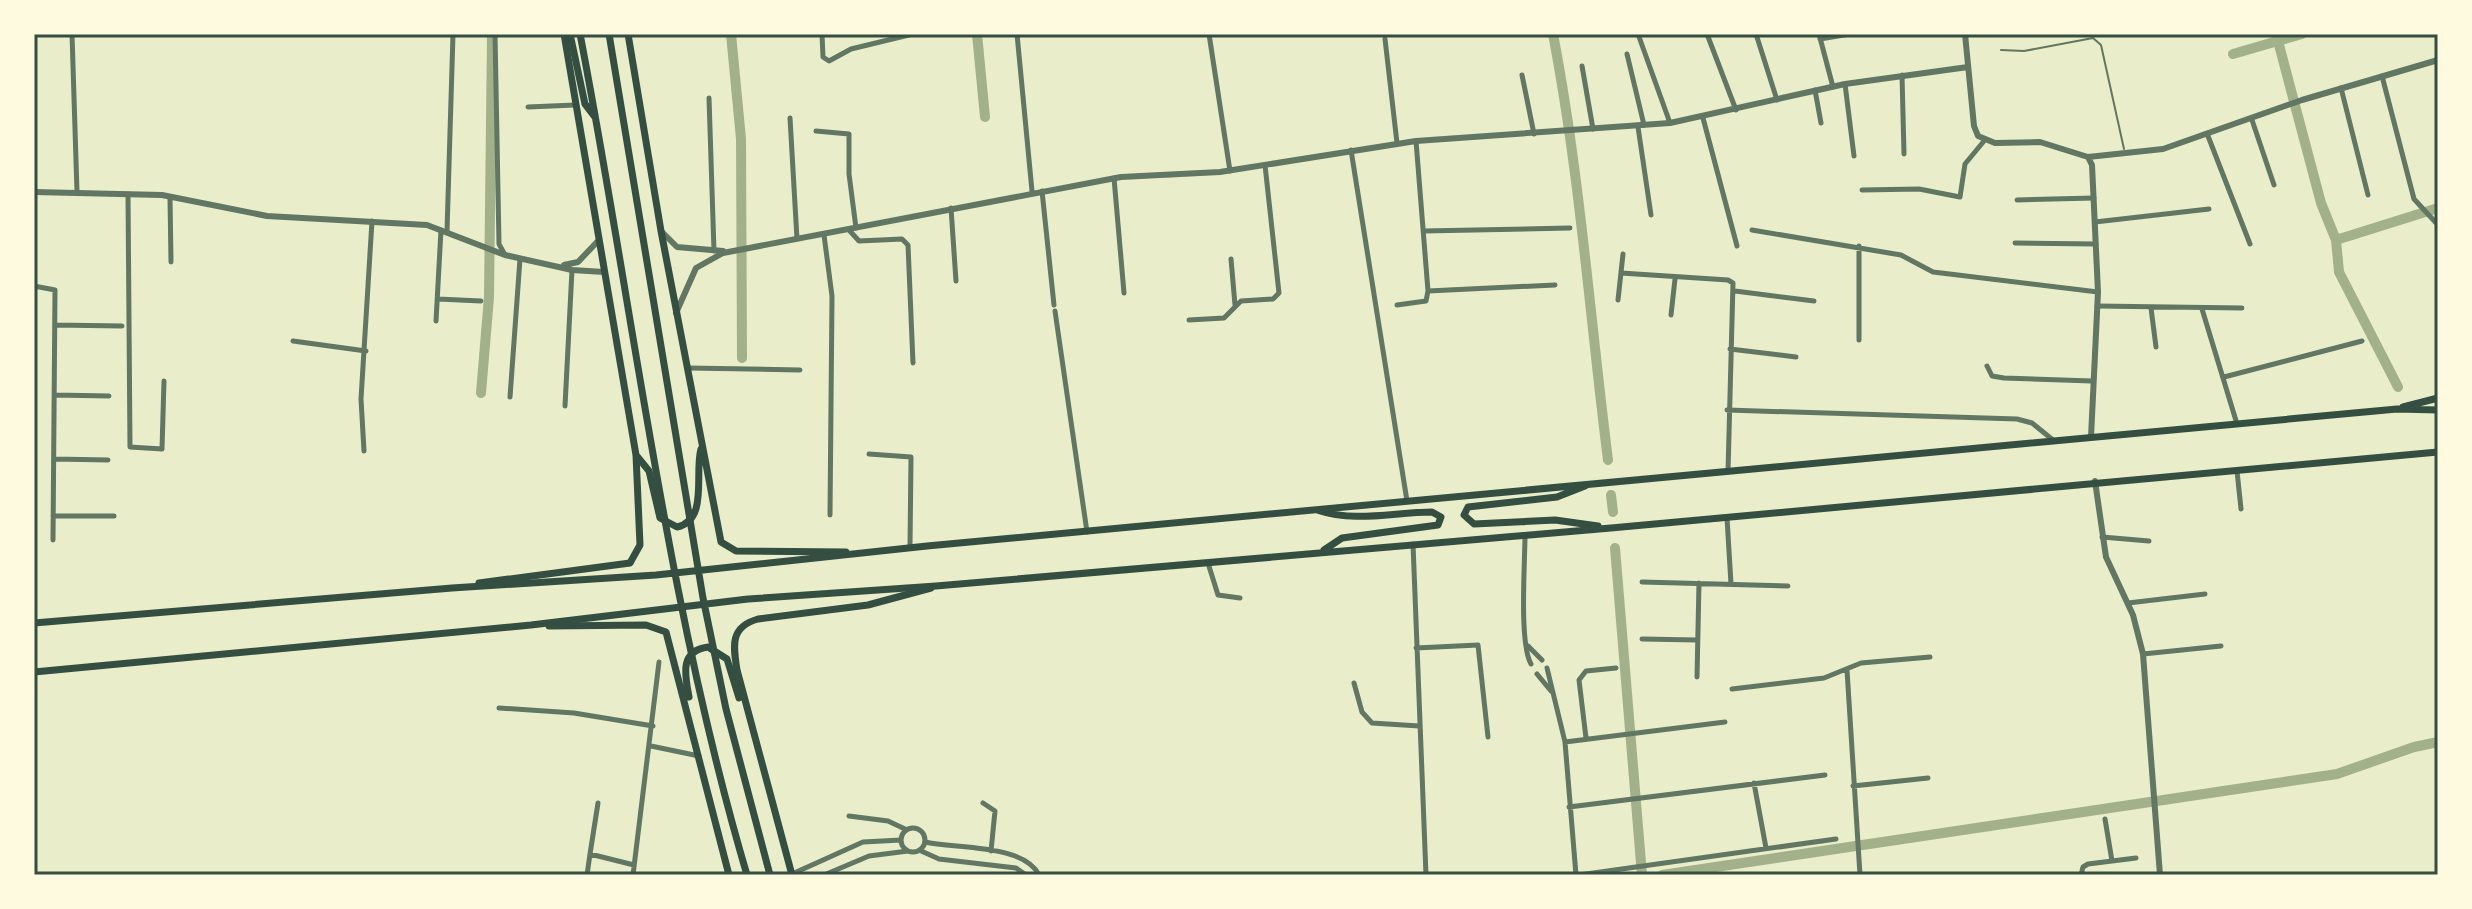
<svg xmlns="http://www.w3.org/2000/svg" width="2472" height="909" font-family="Overpass,sans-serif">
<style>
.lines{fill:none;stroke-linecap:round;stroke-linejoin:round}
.canal{stroke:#a3b18a;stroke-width:10}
.service{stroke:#617663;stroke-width:2}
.minor{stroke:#617663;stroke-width:5}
.tertiary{stroke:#617663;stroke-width:6}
.secondary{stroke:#344e41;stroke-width:7}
.primary{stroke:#344e41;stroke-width:7}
.neatline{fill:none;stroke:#344e41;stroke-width:3}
</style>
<rect width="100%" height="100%" fill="#e9edc9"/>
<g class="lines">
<path class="canal" d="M 731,34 L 741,139 L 742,358
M 977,34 L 985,117
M 1553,34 C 1580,175 1590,318 1608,460
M 2278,41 L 2321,203 L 2336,240 L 2339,272 L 2398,387
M 2233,54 L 2302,34
M 2336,240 L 2438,208
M 481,393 L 489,297 L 492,34
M 1611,495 L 1613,512
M 1615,548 L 1642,875
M 1662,875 L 2337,774 L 2414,747 L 2438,742"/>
<path class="service" d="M 2001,50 L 2024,51 L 2093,38 L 2101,45 L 2124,149"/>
<path class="minor" d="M 72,34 L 77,192
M 495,34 L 499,244 L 505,255
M 822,34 L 823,57 L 829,61 L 851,49 L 913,34
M 1017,34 L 1032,191
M 1209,34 L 1230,171
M 1638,34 L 1670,123
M 1707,34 L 1736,110
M 1756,34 L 1777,100
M 1819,34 L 1833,87
M 1385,39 L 1397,143
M 1820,39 L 1850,34
M 1627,54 L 1644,125
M 1582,66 L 1593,129
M 1522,75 L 1534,134
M 1902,75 L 1904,154
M 2382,76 L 2414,199 L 2438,225
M 1845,84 L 1854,156
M 2341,88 L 2368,195
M 1815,90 L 1821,123
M 709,98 L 714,251
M 528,107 L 575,105
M 790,118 L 797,239
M 1703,118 L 1737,246
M 2252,120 L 2274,185
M 1638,127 L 1651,215
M 816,131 L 849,134 L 849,174 L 856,228
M 2208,136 L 2250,244
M 1351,150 L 1407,501
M 1114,178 L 1124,293
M 1862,190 L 1919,189 L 1960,197 L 1965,164 L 1984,141
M 1042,191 L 1054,305
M 128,194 L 130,447 L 162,449 L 164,381
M 170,197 L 171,262
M 2017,200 L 2094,198
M 951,208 L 956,281
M 2095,222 L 2209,209
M 849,230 L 859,241 L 902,239 L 908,245 L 913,363
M 1752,230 L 1901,255 L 1933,272 L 2098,292
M 447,231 L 453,34
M 1423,231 L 1570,228
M 824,235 L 832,296 L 830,515
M 2015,243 L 2096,244
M 1231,259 L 1235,305
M 1621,273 L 1728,280 L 1733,283 L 1728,472
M 34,286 L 55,290 L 53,540
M 1428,291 L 1555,285
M 1735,291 L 1814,301
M 438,299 L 481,301
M 1618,300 L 1623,254
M 1397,305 L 1426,301 L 1428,291 L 1416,141
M 2097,306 L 2242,308
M 2151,308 L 2156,347
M 2202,309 L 2237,424
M 1055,311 L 1087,532
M 1671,315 L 1675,279
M 1189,320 L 1224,318 L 1241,301 L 1273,299 L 1279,293 L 1265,165
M 436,321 L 441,230
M 55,325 L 122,326
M 1859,340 L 1859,246
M 293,341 L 366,351
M 1730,349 L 1796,357
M 1987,366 L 1992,376 L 2004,378 L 2092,381
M 688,368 L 800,370
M 2224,377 L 2362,341
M 55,395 L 109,396
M 510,397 L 520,259
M 565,406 L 572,270
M 1727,410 L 2017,419 L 2032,423 L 2053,440
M 364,451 L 361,399 L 372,221
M 869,454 L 911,457 L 910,547
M 54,459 L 108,460
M 2237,471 L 2241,509
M 53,516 L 114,516
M 1727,518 L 1731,584
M 1525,535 C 1525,563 1519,643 1531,664
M 2102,537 L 2149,541
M 1413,544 L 1426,875
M 1208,563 L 1218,595 L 1240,598
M 1642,582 L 1788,586
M 2128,603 L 2205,594
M 1642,639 L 1697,640
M 1528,646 L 1542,660
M 1416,648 L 1478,645 L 1488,737
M 2143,654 L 2221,646
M 1547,668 L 1565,742 L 1576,875
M 1847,670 L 1860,875
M 1537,674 L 1551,691
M 1697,677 L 1699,583
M 1354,683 L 1362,712 L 1372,723 L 1419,726
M 1732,689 L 1824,678 L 1861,663 L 1930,657
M 499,708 L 574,713 L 653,726
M 1586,738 L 1579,680 L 1586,671 L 1616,668
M 1565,742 L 1725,722
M 651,746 L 699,756
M 1754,783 L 1766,848
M 1853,786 L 1928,778
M 983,803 L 995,811 L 991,851
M 1569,807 L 1825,775
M 849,816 L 888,821 L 905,829
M 2105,819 L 2112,861
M901 840a12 12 0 1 1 24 0a12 12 0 1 1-24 0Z
M 925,842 C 956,849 1024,844 1039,875
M 919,850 L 939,859 L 1016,868 L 1026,875
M 590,854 L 598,803
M 792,874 L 863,842 L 901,840
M 587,875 L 590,854 L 634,865
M 633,875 L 659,662
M 824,875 L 869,856 L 908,851
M 1579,875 L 1836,839
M 2081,875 L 2083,867 L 2088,864 L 2136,858"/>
<path class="tertiary" d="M 1965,34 L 1974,126 L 1978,136 L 1995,143 L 2040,142 L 2088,157 L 2163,149 L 2302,100 L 2438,60
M 2088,157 L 2092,165 L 2098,292 L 2091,437
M 34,192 L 162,195 L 267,216 L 427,225 L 505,255 L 572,270 L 604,272
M 661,231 L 677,247 L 723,251
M 564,265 L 578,262 L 598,241
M 676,313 L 696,268 L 723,253 L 1121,177 L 1220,172 L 1416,141 L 1670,123 L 1845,84 L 1968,67
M 2095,481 L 2106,557 L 2133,615 L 2143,654 L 2160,875"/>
<path class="secondary" d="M 628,34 L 661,231 L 721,542 L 736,551 L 846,552
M 636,455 L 649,471 L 660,518 L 677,527 C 709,520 694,473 701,449
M 479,583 L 630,563 L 640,545 L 636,455 L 564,34
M 549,626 L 646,625 L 666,632 L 729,875
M 689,697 C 685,675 679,651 708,647 L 727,659 L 739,698
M 792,875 L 737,670 C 733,645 730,627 758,619 L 868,605 L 931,588"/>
<path class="primary" d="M 570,34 L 585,104 L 595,117
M 580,34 C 634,314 666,601 747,875
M 609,34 L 703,598 L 726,709 L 770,875
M 2403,407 L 2438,398
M 1585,486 L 1557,497 L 1468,507 L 1464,515 L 1474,524 L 1555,520 L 1598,526
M 1317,510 C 1355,523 1394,512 1432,512 L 1441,517 L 1438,525 L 1342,538 L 1324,550
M 34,623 L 452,588 L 656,575 L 927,546 L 2397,409 L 2438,410
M 34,672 L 531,625 L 748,599 L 936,586 L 1611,528 L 2438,452"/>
</g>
<rect width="2472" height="909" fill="none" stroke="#fefae0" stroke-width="72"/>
<rect x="36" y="36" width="2400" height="837" class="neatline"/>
</svg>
